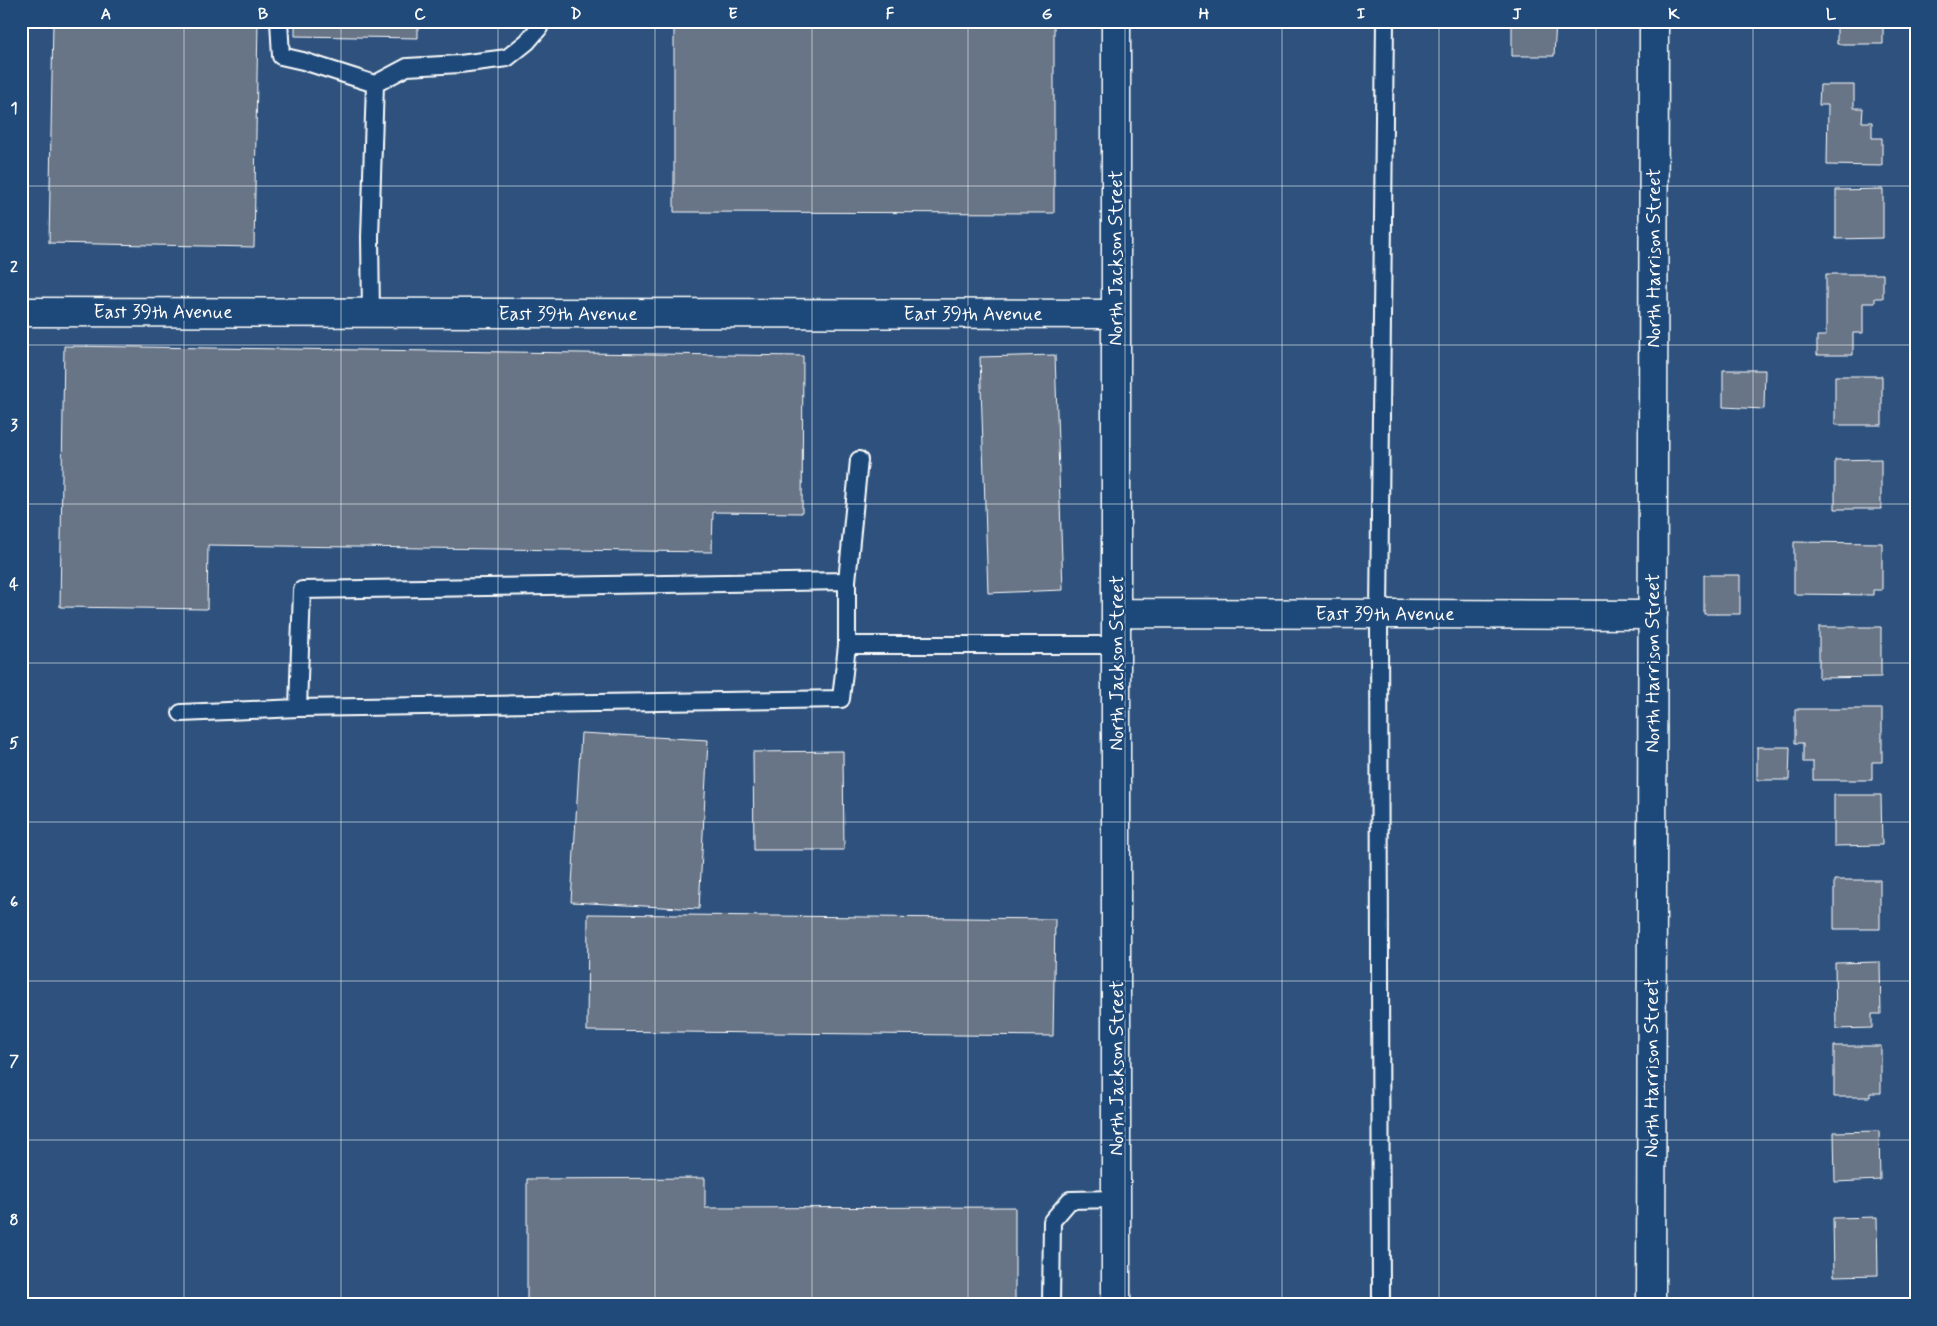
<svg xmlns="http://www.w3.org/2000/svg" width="1937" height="1326" font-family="Mynerve,sans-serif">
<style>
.building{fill:#687487;stroke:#fff}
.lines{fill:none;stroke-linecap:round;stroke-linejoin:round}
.lane-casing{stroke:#fff;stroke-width:20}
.street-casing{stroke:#fff;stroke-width:31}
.lane{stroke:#1f4a7a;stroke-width:16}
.street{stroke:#1f4a7a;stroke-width:28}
.grid{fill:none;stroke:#fff;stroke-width:1;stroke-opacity:0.55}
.labels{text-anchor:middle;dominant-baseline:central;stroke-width:4.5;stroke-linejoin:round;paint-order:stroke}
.street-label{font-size:19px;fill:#fff;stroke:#1f4a7a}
.neatline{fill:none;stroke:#fff;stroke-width:2}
.grid-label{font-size:16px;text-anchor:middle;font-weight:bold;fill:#fff}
</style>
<rect width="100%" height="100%" fill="#2e527d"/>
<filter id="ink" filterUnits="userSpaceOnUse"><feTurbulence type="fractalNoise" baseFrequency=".02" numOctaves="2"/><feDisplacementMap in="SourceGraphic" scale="10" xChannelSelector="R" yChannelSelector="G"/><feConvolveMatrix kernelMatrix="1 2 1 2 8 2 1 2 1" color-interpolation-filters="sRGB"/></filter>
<g filter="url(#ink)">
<path class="building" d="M 53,21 L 258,21 L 254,247 L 49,243 Z
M 295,21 L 418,21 L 418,38 L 295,36 Z
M 674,21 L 1054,21 L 1054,213 L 674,212 Z
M 1512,21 L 1556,21 L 1554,56 L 1512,56 Z
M 1837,21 L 1883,21 L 1883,44 L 1837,44 Z
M 1820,85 L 1854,85 L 1854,108 L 1863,108 L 1862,122 L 1872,122 L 1872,138 L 1882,138 L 1882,166 L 1827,165 L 1828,105 L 1819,105 Z
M 1883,189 L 1883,238 L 1836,239 L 1836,190 Z
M 1826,274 L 1883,274 L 1883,298 L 1875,298 L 1875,303 L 1863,303 L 1863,333 L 1853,333 L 1853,355 L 1817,355 L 1817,336 L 1826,336 Z
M 64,346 L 803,356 L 802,513 L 713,512 L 712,552 L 208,545 L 207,609 L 60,607 Z
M 1055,355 L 1063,590 L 988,593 L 980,357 Z
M 1723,370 L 1765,370 L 1764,409 L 1723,407 Z
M 1835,376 L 1882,376 L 1882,425 L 1835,425 Z
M 1881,459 L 1881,509 L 1835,509 L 1835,460 Z
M 1794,542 L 1882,543 L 1882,590 L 1873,590 L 1873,595 L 1794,594 Z
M 1704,575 L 1740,575 L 1740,614 L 1704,614 Z
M 1819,627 L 1881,627 L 1881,677 L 1819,678 Z
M 1795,709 L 1882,709 L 1882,762 L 1872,762 L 1872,780 L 1813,780 L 1813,762 L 1803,762 L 1803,743 L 1795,743 Z
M 581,733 L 708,740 L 699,909 L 571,902 Z
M 1757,747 L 1790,747 L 1789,780 L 1757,780 Z
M 843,751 L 844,850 L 754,850 L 753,752 Z
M 1834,795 L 1881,795 L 1882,845 L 1834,846 Z
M 1834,880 L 1880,880 L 1880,929 L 1834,929 Z
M 588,914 L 1055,919 L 1053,1036 L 587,1031 Z
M 1880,962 L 1881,1014 L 1872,1014 L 1872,1028 L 1836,1029 L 1835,963 Z
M 1834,1046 L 1881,1046 L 1881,1093 L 1870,1093 L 1870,1097 L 1834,1097 Z
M 1879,1131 L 1880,1180 L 1835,1182 L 1834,1132 Z
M 705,1178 L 705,1208 L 1015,1207 L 1015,1305 L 527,1305 L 527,1179 Z
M 1877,1217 L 1878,1275 L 1834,1276 L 1833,1218 Z"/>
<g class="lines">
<g class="lane-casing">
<path id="lane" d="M 279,21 L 281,56 L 303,61 L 375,84 L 407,67 L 460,64 L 507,58 L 527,42 L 539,28 L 539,21
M 371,313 L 370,237 L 375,84
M 847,581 L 859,460
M 298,708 L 302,590 L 847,581 L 847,645 L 1117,645
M 181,713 L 298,708 L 841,699 L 847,645
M 1051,1305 L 1052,1221 L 1070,1200 L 1117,1199
M 1381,1305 L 1379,614 L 1385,21"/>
</g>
<g class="street-casing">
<path id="street" d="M 1116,21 L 1116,1305
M 21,312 L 1116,314
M 1117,613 L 1653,615
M 1651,1305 L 1654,21"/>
</g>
<use href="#lane" class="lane"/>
<use href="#street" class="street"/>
</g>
</g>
<path class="grid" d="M 184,21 L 184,1305M 341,21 L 341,1305M 498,21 L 498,1305M 655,21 L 655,1305M 812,21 L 812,1305M 968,21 L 968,1305M 1125,21 L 1125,1305M 1282,21 L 1282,1305M 1439,21 L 1439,1305M 1596,21 L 1596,1305M 1753,21 L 1753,1305M 21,186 L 1916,186M 21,345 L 1916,345M 21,504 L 1916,504M 21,663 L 1916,663M 21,822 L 1916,822M 21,981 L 1916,981M 21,1140 L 1916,1140"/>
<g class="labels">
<g class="street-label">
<text transform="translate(1116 258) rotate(-90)">North Jackson Street</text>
<text transform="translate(1654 258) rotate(-90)">North Harrison Street</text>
<text x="163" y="312">East 39th Avenue</text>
<text x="568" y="314">East 39th Avenue</text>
<text x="973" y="314">East 39th Avenue</text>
<text x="1385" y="614">East 39th Avenue</text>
<text transform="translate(1117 663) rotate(-90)">North Jackson Street</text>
<text transform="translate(1653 663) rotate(-90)">North Harrison Street</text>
<text transform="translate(1117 1068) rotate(-90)">North Jackson Street</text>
<text transform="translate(1652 1068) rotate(-90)">North Harrison Street</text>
</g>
</g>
<rect width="1937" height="1326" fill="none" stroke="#1f4a7a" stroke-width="55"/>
<rect x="28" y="28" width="1882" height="1270" class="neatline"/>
<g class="grid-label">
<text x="106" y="19">A</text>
<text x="263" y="19">B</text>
<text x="420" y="19">C</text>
<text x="576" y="19">D</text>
<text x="733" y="19">E</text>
<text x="890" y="19">F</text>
<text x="1047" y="19">G</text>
<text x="1204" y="19">H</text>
<text x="1361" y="19">I</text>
<text x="1517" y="19">J</text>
<text x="1674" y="19">K</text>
<text x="1831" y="19">L</text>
<text x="14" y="113">1</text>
<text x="14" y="272">2</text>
<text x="14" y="430">3</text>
<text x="14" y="589">4</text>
<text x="14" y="748">5</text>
<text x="14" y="907">6</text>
<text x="14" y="1066">7</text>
<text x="14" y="1225">8</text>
</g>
</svg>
